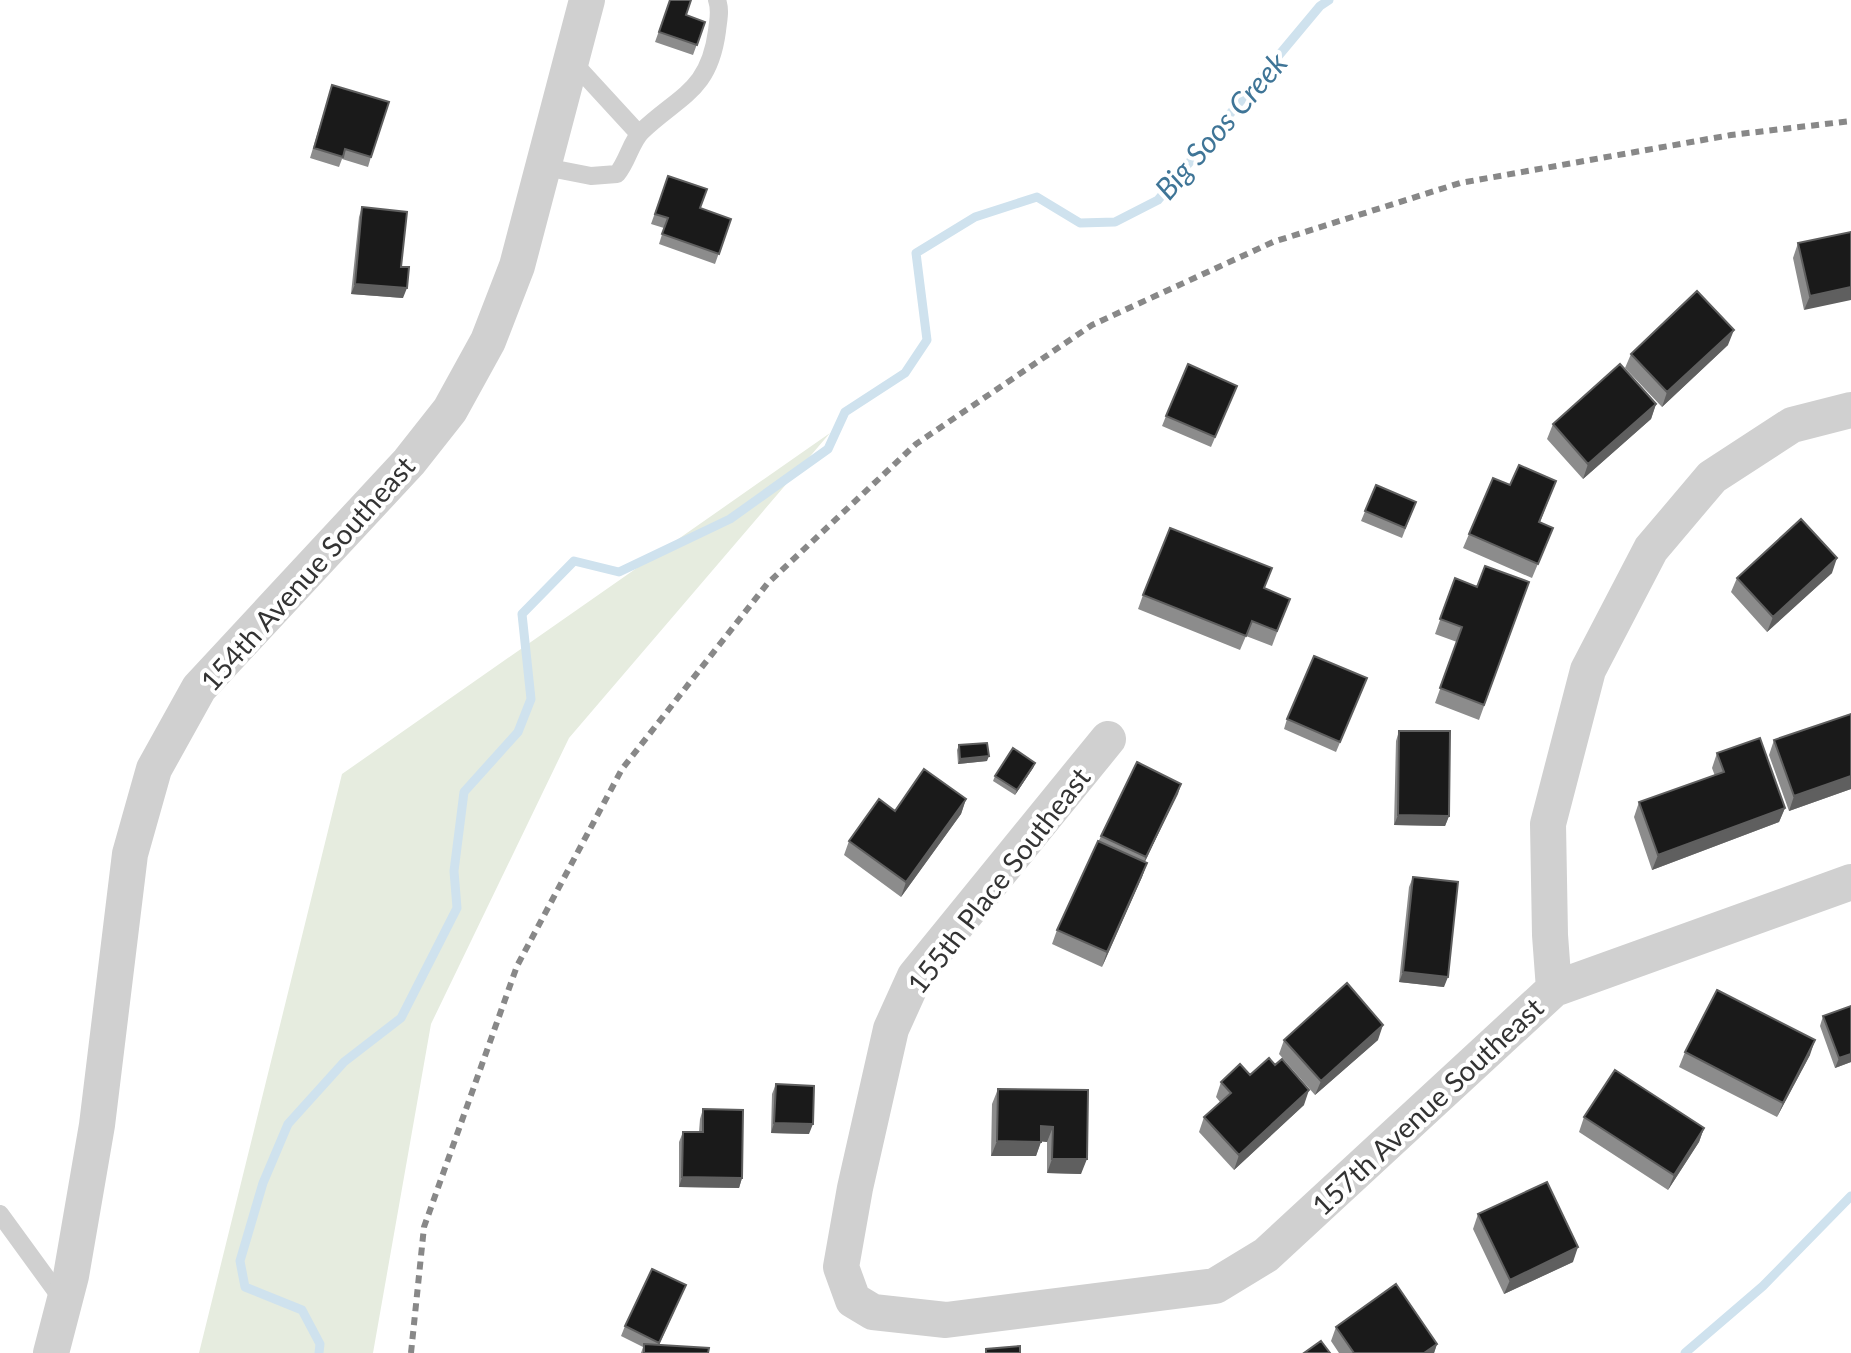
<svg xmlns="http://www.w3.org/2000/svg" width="1851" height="1353" font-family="Lato,sans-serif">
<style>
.green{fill:#e6ecdf}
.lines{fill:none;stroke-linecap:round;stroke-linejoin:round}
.stream{stroke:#cfe2ee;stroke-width:9}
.service{stroke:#d0d0d0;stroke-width:18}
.minor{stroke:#d0d0d0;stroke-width:36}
.rail{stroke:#888;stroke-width:6;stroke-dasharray:8 6;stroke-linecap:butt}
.wall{fill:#8c8c8c}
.shaded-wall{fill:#5f5f5f}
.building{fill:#1a1a1a;stroke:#5f5f5f;stroke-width:2}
.labels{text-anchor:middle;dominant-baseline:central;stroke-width:8;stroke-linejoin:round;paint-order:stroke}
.street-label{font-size:28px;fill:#333;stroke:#fff}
.water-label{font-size:30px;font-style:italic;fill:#3f7597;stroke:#fff}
</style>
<rect width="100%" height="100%" fill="#fff"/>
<path class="green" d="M 830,433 L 569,738 L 431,1024 L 373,1353 L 199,1353 L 342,774 Z"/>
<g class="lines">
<path class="stream" d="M 319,1353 L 320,1344 L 302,1310 L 245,1287 L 240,1261 L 263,1183 L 288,1124 L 344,1062 L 401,1018 L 457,908 L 454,871 L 464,792 L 518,732 L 531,699 L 522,614 L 574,561 L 619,572 L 730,519 L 828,449 L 845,412 L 905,373 L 927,340 L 916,253 L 975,217 L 1037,197 L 1080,223 L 1115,222 L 1158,200 L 1320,6 L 1329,0
M 1685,1353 L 1763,1286 L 1851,1196"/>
<path class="service" d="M 571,60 L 639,134
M 545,167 L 591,176 L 617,174 C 628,161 631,141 642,131 C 680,95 709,91 717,31 C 718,20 721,11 717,0
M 0,1214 L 64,1302"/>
<path class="minor" d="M 1108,739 L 915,976 L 891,1029 L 855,1188 L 841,1267 L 853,1300 L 873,1312 L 946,1320 L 1215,1286 L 1266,1255 L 1554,989 L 1851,882
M 1554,989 L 1550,935 L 1548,824 L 1588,670 L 1651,549 L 1712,477 L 1792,425 L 1851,410
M 51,1353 L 71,1276 L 97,1125 L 130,854 L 154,769 L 199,688 L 409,462 L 450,410 L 488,341 L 517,266 L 587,0"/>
<path class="rail" d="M 411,1353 L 424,1227 L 517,966 L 622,769 L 767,584 L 916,444 L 1092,325 L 1273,242 L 1460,183 L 1731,135 L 1851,121"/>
</g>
<path class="wall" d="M 670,0 L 686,15 L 705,22 L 693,55 L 655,42 Z
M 332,85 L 371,157 L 368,167 L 342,159 L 339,167 L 310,158 Z
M 668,176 L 700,208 L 731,219 L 715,264 L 659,244 L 664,228 L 651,224 Z
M 362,207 L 401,267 L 403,298 L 351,294 L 359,217 Z
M 1851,232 L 1804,310 L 1793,258 L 1798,243 Z
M 1728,345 L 1662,407 L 1625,368 L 1631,354 Z
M 1237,386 L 1211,447 L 1162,426 L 1166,416 Z
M 1656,404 L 1651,419 L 1583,479 L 1547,439 L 1553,424 Z
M 1556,481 L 1540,522 L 1553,528 L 1532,578 L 1463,548 L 1469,534 L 1510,485 Z
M 1376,485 L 1416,502 L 1402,538 L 1361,521 Z
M 1832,573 L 1767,632 L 1731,592 L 1737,578 Z
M 1455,578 L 1477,587 L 1529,582 L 1479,720 L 1435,703 L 1457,642 L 1435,634 Z
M 1264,589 L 1284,614 L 1272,646 L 1246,636 L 1240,650 L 1138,609 L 1143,595 Z
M 1363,688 L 1336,752 L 1284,729 L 1287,719 Z
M 1851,714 L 1851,789 L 1789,811 L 1769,755 L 1774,740 Z
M 1399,731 L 1449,816 L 1445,826 L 1394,825 L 1396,741 Z
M 959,745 L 987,761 L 958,764 L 957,750 Z
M 1717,753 L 1785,808 L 1779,822 L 1652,870 L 1634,817 L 1639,802 L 1715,776 L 1712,768 Z
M 1035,763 L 1033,768 L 1015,795 L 993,781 L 995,776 Z
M 1181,784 L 1145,862 L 1147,863 L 1142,877 L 1102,967 L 1052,944 L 1057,930 L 1101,836 Z
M 966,799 L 961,814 L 901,897 L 844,855 L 849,841 L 895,811 Z
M 1413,877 L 1444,987 L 1399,982 L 1409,887 Z
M 1851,1006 L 1851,1062 L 1835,1068 L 1820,1026 L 1823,1016 Z
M 1284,1040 L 1378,1040 L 1315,1095 L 1279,1054 Z
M 1685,1052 L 1810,1055 L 1777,1117 L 1679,1067 Z
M 1250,1075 L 1304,1105 L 1234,1170 L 1199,1132 L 1204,1117 L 1220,1102 L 1216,1097 L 1221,1082 Z
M 776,1084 L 809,1134 L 771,1133 L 772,1094 Z
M 998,1089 L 1088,1090 L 1081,1174 L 1047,1173 L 1047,1142 L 1041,1141 L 1036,1156 L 991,1156 L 992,1104 Z
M 703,1109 L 742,1178 L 739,1188 L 679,1187 L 679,1142 L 683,1132 L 699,1132 L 700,1119 Z
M 1584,1117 L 1704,1128 L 1699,1142 L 1668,1190 L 1579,1132 Z
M 1478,1214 L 1573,1262 L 1504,1294 L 1473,1229 Z
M 686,1285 L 659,1345 L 708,1353 L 641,1353 L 643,1347 L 621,1336 L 625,1326 Z
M 1336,1327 L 1437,1344 L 1434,1353 L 1339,1353 L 1331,1341 Z"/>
<path class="shaded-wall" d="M 355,284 L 407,288 L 403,298 L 351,294 Z
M 1851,287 L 1851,300 L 1804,310 L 1810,296 Z
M 1734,330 L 1728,345 L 1662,407 L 1667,392 Z
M 1656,404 L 1651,419 L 1583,479 L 1588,464 Z
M 1837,558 L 1832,573 L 1767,632 L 1773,617 Z
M 989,756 L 987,761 L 958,764 L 960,759 Z
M 1035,763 L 1033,768 L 1015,795 L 1017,790 Z
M 1851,776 L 1851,789 L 1789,811 L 1794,796 Z
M 1181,784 L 1178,794 L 1142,867 L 1146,857 Z
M 966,799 L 961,814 L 901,897 L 906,882 Z
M 1785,808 L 1779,822 L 1652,870 L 1658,855 Z
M 1398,815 L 1449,816 L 1445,826 L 1394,825 Z
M 1147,863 L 1142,877 L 1102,967 L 1107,952 Z
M 1403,972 L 1448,977 L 1444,987 L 1399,982 Z
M 1383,1025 L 1378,1040 L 1315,1095 L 1321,1081 Z
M 1815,1040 L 1810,1055 L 1777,1117 L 1783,1103 Z
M 1851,1054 L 1851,1062 L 1835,1068 L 1839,1058 Z
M 1309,1090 L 1304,1105 L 1234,1170 L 1239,1155 Z
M 774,1123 L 813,1124 L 809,1134 L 771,1133 Z
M 1041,1126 L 1053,1127 L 1047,1142 L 1036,1141 Z
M 1704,1128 L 1699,1142 L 1668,1190 L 1674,1175 Z
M 997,1141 L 1041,1142 L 1036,1156 L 991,1156 Z
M 1052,1159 L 1087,1159 L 1081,1174 L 1047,1173 Z
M 682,1177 L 742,1178 L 739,1188 L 679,1187 Z
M 1578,1247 L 1573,1262 L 1504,1294 L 1510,1280 Z
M 1437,1344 L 1434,1353 L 1424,1353 Z"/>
<path class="building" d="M 670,0 L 691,0 L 686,15 L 705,22 L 697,45 L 659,32 Z
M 332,85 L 389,102 L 371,157 L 345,149 L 343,157 L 314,148 Z
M 668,176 L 707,189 L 700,208 L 731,219 L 719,254 L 662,234 L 668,218 L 655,214 Z
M 362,207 L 407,212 L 401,267 L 409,267 L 407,288 L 355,284 Z
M 1851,232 L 1851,287 L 1810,296 L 1798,243 Z
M 1697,291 L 1734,330 L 1667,392 L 1631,354 Z
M 1188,364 L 1237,386 L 1215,437 L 1166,416 Z
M 1620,364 L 1656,404 L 1588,464 L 1553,424 Z
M 1519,465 L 1556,481 L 1539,522 L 1553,528 L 1538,564 L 1469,534 L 1493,478 L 1510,485 Z
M 1376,485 L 1416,502 L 1405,528 L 1365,511 Z
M 1801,519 L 1837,558 L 1773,617 L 1737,578 Z
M 1170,528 L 1272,568 L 1264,588 L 1290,599 L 1277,631 L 1252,621 L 1246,636 L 1143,595 Z
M 1485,566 L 1529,582 L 1484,705 L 1440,688 L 1462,627 L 1440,619 L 1455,578 L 1477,587 Z
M 1314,656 L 1367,678 L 1340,742 L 1287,719 Z
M 1851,714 L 1851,776 L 1794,796 L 1774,740 Z
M 1399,731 L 1450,731 L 1449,816 L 1398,815 Z
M 1760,738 L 1785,808 L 1658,855 L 1639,802 L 1724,772 L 1717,753 Z
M 987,743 L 989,756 L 960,759 L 959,745 Z
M 1013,748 L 1035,763 L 1017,790 L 995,776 Z
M 1137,762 L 1181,784 L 1146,857 L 1101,836 Z
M 924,769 L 966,799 L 906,882 L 849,841 L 879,799 L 895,811 Z
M 1098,841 L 1147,863 L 1107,952 L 1057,930 Z
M 1413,877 L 1458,882 L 1448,977 L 1403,972 Z
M 1347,983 L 1383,1025 L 1321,1081 L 1284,1040 Z
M 1717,990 L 1815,1040 L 1783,1103 L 1685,1052 Z
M 1851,1006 L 1851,1054 L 1839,1058 L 1823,1016 Z
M 1269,1058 L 1275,1065 L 1282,1059 L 1309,1090 L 1239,1155 L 1204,1117 L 1231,1093 L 1221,1082 L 1240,1064 L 1250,1075 Z
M 1615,1070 L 1704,1128 L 1674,1175 L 1584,1117 Z
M 776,1084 L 814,1086 L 813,1124 L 774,1123 Z
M 998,1089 L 1088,1090 L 1087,1159 L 1052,1159 L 1053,1127 L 1041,1126 L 1041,1142 L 997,1141 Z
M 703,1109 L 743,1110 L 742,1178 L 682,1177 L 683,1132 L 703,1132 Z
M 1547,1182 L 1578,1247 L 1510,1280 L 1478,1214 Z
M 652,1269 L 686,1285 L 659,1343 L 625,1326 Z
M 1396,1284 L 1437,1344 L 1424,1353 L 1354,1353 L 1336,1327 Z
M 1321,1341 L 1330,1353 L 1304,1353 Z
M 644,1344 L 709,1348 L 708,1353 L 644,1353 Z
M 1020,1346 L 1020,1353 L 986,1353 L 986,1349 Z"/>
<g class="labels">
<g class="street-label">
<text transform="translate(307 573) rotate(-48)">154th Avenue Southeast</text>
<text transform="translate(998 880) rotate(-52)">155th Place Southeast</text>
<text transform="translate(1427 1106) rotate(-43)">157th Avenue Southeast</text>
</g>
<g class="water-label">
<text transform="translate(1220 125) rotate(-49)">Big Soos Creek</text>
</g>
</g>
</svg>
